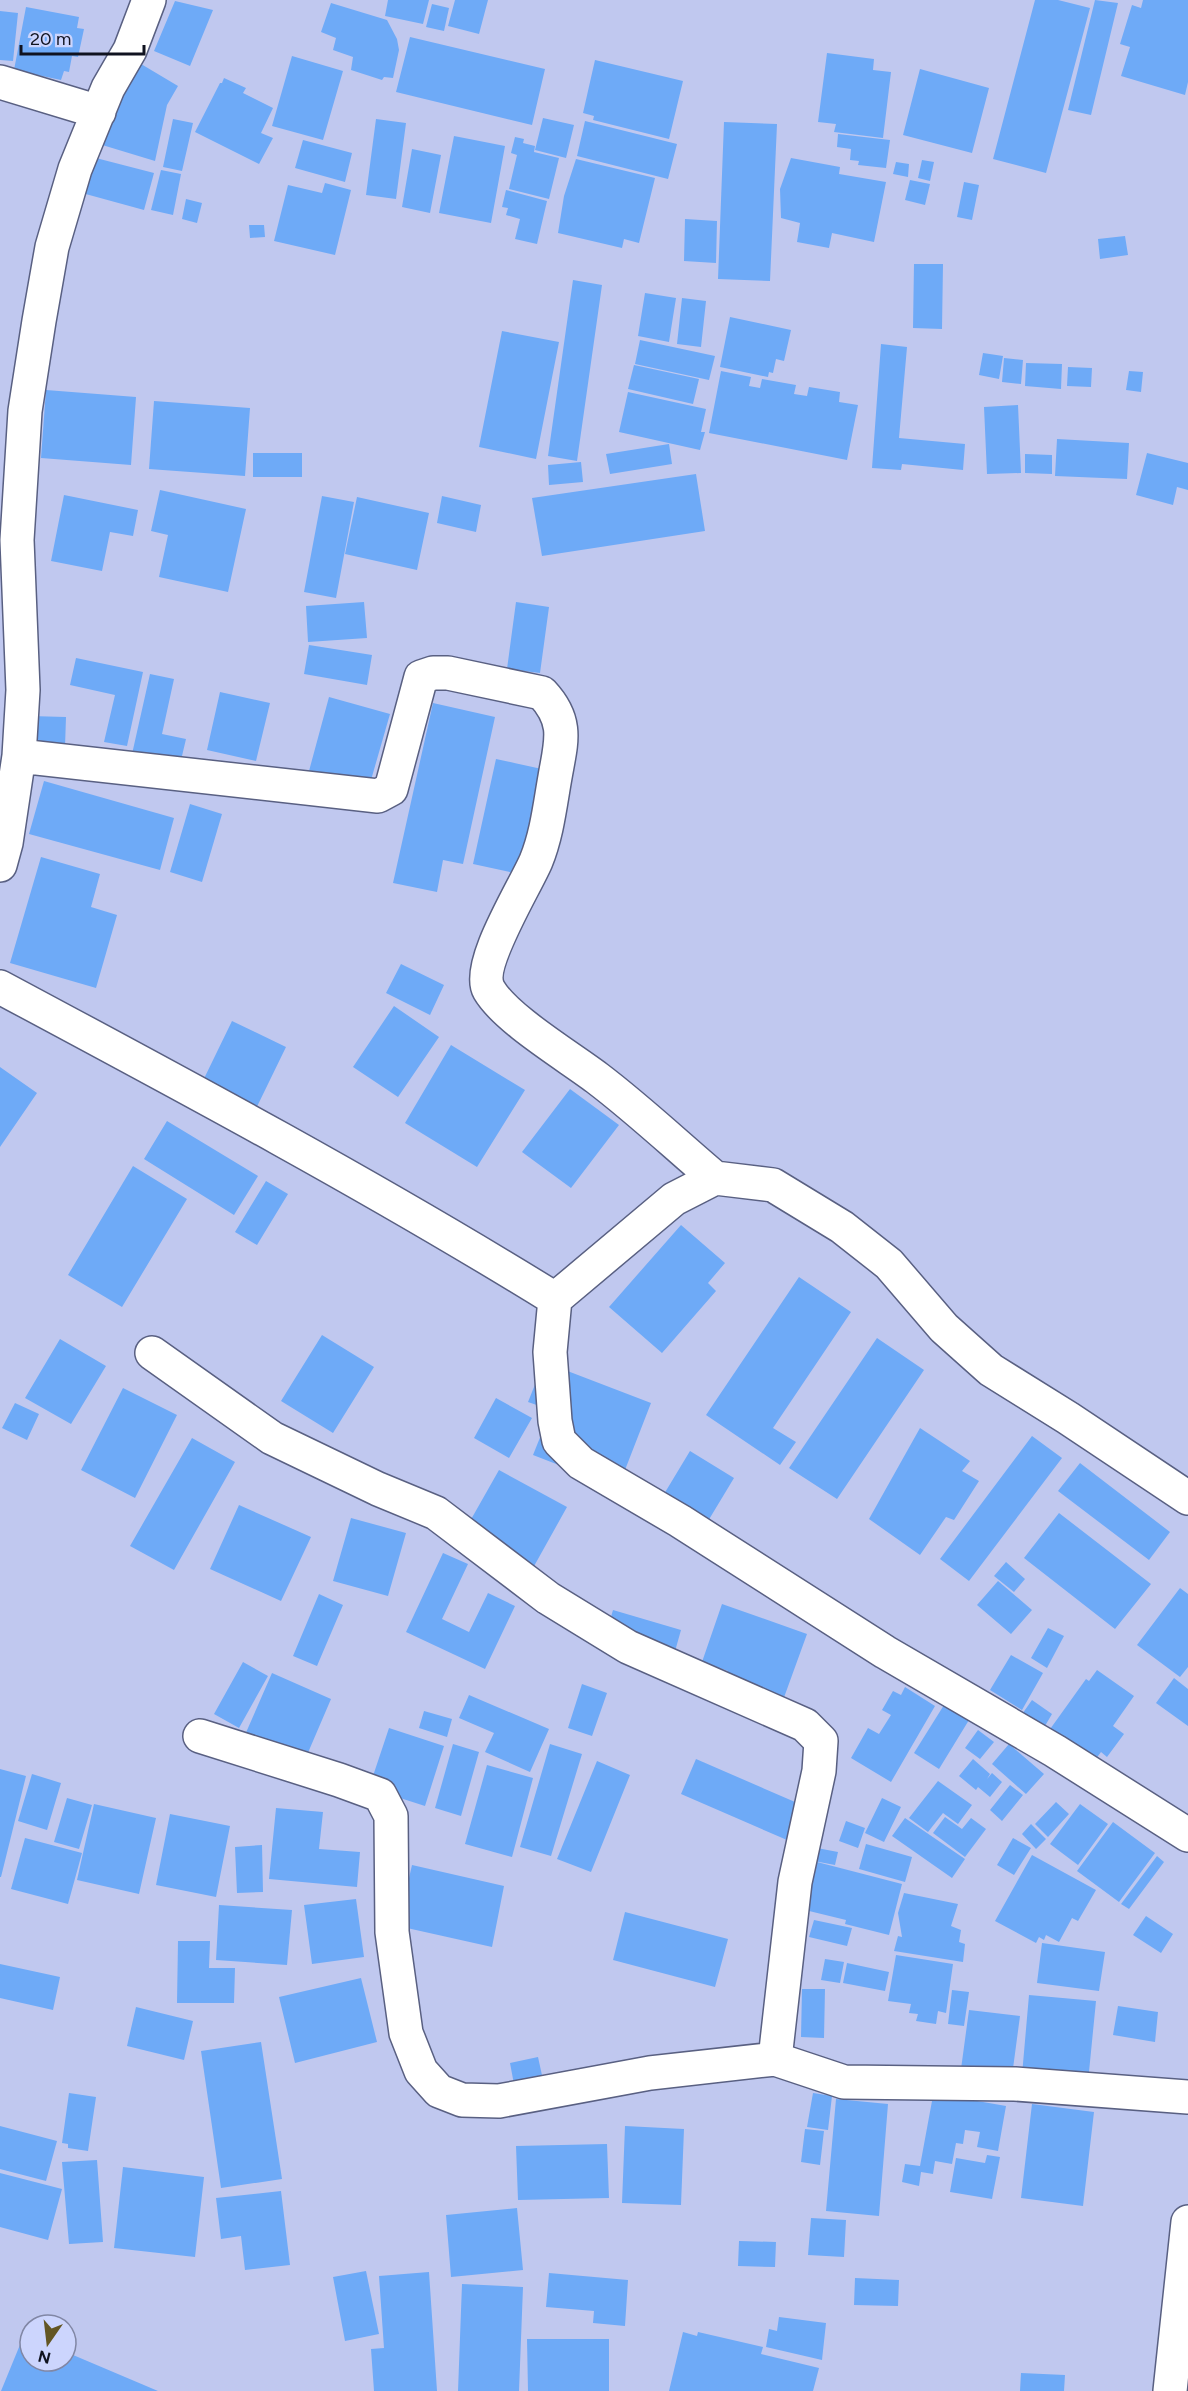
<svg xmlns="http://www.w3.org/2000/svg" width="1188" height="2391" font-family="Figtree,sans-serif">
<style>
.building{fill:#6eaaf7}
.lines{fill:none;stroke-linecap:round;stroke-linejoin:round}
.street-casing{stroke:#596082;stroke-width:36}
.street{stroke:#fff;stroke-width:33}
</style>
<rect width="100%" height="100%" fill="#c0c8ef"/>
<path class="building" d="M 388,0 L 429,0 L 423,24 L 385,16 Z
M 455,0 L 488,0 L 479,34 L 448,26 Z
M 1035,0 L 1058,0 L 1090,8 L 1046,173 L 993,159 Z
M 1095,0 L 1118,3 L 1091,115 L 1068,110 Z
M 1143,0 L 1188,0 L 1188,82 L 1185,95 L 1121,76 L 1130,47 L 1120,44 L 1132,5 L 1141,8 Z
M 175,1 L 213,10 L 190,66 L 154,51 Z
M 331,3 L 387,20 L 397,39 L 399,50 L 393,78 L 384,77 L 382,80 L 351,70 L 353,57 L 333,50 L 336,38 L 321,32 Z
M 432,4 L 449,8 L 444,31 L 426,27 Z
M 26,7 L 79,17 L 77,28 L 84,29 L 78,57 L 72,56 L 69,72 L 64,71 L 61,80 L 14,70 Z
M 0,11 L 18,13 L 13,61 L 0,60 Z
M 410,37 L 545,69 L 532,125 L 396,92 Z
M 827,53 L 874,59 L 873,70 L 891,72 L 883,138 L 834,132 L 836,124 L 818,122 Z
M 292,56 L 343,71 L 323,140 L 272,126 Z
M 595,60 L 683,81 L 669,139 L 593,120 L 594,116 L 583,113 Z
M 136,61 L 178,86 L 167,105 L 155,161 L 99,144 Z
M 920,69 L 989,88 L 972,153 L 903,135 Z
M 224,78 L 246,88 L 243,93 L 273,108 L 261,133 L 273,138 L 259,164 L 195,132 L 220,83 L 222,83 Z
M 543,118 L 574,125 L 566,158 L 535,150 Z
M 173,119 L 193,123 L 182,171 L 163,167 Z
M 376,119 L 406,123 L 396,199 L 366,195 Z
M 585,121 L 677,144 L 668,179 L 577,156 Z
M 724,122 L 777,124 L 770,281 L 718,279 Z
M 838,134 L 890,140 L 886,168 L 858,165 L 859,161 L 850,160 L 851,149 L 837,147 Z
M 454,136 L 505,146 L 491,223 L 439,213 Z
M 515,137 L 524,139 L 523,143 L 535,146 L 534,152 L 559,158 L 549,199 L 509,189 L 517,155 L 511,153 Z
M 303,140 L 352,153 L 345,182 L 295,168 Z
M 412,149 L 441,155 L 430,213 L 402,207 Z
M 92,157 L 154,173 L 144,210 L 82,193 Z
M 791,158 L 840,167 L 839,174 L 886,182 L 874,242 L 832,233 L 829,248 L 797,242 L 800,223 L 781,218 L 780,189 Z
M 576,159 L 655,178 L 639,243 L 624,239 L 622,248 L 558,233 L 564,196 Z
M 922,160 L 934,162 L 930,181 L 918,178 Z
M 896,162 L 909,164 L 908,177 L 893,174 Z
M 161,170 L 181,174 L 173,215 L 151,210 Z
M 910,180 L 930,184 L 925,205 L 905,200 Z
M 964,182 L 979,185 L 972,220 L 957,217 Z
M 325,183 L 351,190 L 335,255 L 274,241 L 288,185 L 322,193 Z
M 506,190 L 547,201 L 537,244 L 515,239 L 520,219 L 506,215 L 508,208 L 502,207 Z
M 186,199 L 202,203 L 197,223 L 182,219 Z
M 685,219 L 717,221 L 716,263 L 684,261 Z
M 249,225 L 264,225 L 265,237 L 250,238 Z
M 1125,236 L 1128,255 L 1100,259 L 1098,239 Z
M 914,264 L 943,264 L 942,329 L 913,328 Z
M 573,280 L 602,285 L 577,461 L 548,456 Z
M 645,293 L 676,298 L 669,342 L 638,336 Z
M 682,298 L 706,301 L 701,347 L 677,344 Z
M 730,317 L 791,330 L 784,361 L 776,359 L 773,373 L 769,372 L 768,377 L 720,367 Z
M 502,331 L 559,342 L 536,459 L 479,447 Z
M 640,340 L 715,356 L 709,380 L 635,364 Z
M 881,344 L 907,347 L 899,438 L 965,444 L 963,470 L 902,464 L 901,470 L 872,468 Z
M 983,353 L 1003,356 L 999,379 L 979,375 Z
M 1004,358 L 1023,360 L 1021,384 L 1002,382 Z
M 1026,363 L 1062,364 L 1061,389 L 1025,386 Z
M 634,365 L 699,379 L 693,404 L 628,389 Z
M 1068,367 L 1092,368 L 1091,387 L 1067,386 Z
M 721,371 L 751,377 L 749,386 L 760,388 L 762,379 L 796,385 L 794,394 L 807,396 L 809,387 L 840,392 L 839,402 L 858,405 L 847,460 L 709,433 Z
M 1129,371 L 1143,372 L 1141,392 L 1126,390 Z
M 46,390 L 136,397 L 131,465 L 41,458 Z
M 628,392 L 706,409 L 701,432 L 705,432 L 700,450 L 619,432 Z
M 154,401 L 250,408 L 245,476 L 149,469 Z
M 1018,405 L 1021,473 L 987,474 L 984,407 Z
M 1057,439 L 1129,443 L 1127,479 L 1055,476 Z
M 669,444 L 672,464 L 610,474 L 606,454 Z
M 253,453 L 302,453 L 302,477 L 253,477 Z
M 1147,453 L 1188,463 L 1188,490 L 1177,487 L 1173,505 L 1136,495 Z
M 1025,454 L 1052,455 L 1052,474 L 1025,473 Z
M 581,462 L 583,482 L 549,485 L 548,465 Z
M 696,474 L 705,531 L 542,556 L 532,498 Z
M 160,490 L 246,509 L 228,592 L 159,577 L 168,535 L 151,531 Z
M 64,495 L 138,510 L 133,536 L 110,532 L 102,571 L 51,561 Z
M 322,496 L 354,502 L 336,598 L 304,592 Z
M 442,496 L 481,505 L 476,532 L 437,523 Z
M 357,497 L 429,513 L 417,570 L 345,554 Z
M 364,602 L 367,638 L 308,642 L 306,606 Z
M 516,602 L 549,607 L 540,673 L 507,669 Z
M 309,645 L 372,655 L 367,685 L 304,674 Z
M 76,658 L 143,672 L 127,746 L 104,742 L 115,695 L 70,685 Z
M 150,674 L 174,679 L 162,734 L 186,739 L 178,773 L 130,763 Z
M 220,692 L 270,703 L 256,761 L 207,750 Z
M 329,697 L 390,714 L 369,787 L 309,771 Z
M 433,703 L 495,717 L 463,864 L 443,860 L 437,892 L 393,883 Z
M 30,716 L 66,717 L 65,747 L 29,746 Z
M 496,759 L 551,771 L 528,876 L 473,864 Z
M 44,781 L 174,818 L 160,870 L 29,834 Z
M 190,804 L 222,814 L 202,882 L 170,872 Z
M 41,857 L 100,874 L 91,907 L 117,915 L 96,988 L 10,963 Z
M 401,964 L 444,985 L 430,1015 L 386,993 Z
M 394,1006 L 439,1037 L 398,1097 L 353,1067 Z
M 232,1021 L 286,1047 L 251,1119 L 197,1093 Z
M 451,1045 L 525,1090 L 477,1167 L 405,1123 Z
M 0,1067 L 37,1093 L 0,1147 Z
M 570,1089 L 619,1125 L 571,1188 L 522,1152 Z
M 167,1121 L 258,1176 L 234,1215 L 144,1159 Z
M 133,1166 L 187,1199 L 122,1307 L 68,1275 Z
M 266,1181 L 288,1194 L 257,1245 L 235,1232 Z
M 681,1225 L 725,1263 L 708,1283 L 716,1291 L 662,1353 L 609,1307 Z
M 799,1277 L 851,1312 L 773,1428 L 796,1442 L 780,1465 L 706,1415 Z
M 322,1335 L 374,1367 L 333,1433 L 281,1401 Z
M 877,1338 L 924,1370 L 837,1499 L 789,1468 Z
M 60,1339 L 106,1366 L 71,1424 L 25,1398 Z
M 544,1362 L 651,1403 L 618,1488 L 533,1455 L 551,1410 L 528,1402 Z
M 123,1388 L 177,1415 L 135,1498 L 81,1470 Z
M 496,1398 L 532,1418 L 509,1458 L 474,1438 Z
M 15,1403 L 39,1414 L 27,1440 L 2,1428 Z
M 920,1428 L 970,1461 L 962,1471 L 979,1481 L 954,1520 L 946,1517 L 920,1555 L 869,1519 Z
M 1032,1436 L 1062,1458 L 969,1581 L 940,1559 Z
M 192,1438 L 235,1462 L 174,1570 L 130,1546 Z
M 690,1451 L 734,1478 L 699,1536 L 655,1509 Z
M 1080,1463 L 1170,1532 L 1149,1560 L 1058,1491 Z
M 499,1470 L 567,1507 L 533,1568 L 465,1530 Z
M 239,1505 L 311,1537 L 281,1601 L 210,1569 Z
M 1059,1513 L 1151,1584 L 1115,1629 L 1024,1558 Z
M 351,1518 L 406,1533 L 388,1596 L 333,1581 Z
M 443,1553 L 468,1564 L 442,1619 L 469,1632 L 488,1593 L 515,1606 L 485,1669 L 406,1632 Z
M 1006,1562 L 1025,1579 L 1014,1592 L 994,1576 Z
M 998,1581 L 1032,1610 L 1011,1634 L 977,1605 Z
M 1180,1588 L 1188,1594 L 1188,1667 L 1180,1677 L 1137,1645 Z
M 319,1594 L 343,1605 L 317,1666 L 293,1656 Z
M 722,1604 L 807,1634 L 778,1714 L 719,1693 L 728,1671 L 702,1662 Z
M 613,1610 L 681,1630 L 672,1662 L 604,1641 Z
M 1048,1628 L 1064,1636 L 1047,1668 L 1031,1658 Z
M 1011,1655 L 1043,1673 L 1022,1710 L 990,1690 Z
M 243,1662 L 268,1676 L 239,1728 L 214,1714 Z
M 1097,1670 L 1134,1696 L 1113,1726 L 1124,1734 L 1107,1757 L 1101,1752 L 1092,1764 L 1048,1732 L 1086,1679 L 1089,1681 Z
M 272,1673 L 331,1699 L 301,1769 L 241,1744 Z
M 1174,1678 L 1188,1689 L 1188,1726 L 1156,1703 Z
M 582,1684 L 607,1693 L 592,1736 L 568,1728 Z
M 905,1687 L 935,1706 L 891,1782 L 851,1758 L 868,1728 L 879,1734 L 891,1715 L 882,1710 L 893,1691 L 901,1695 Z
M 469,1695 L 549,1729 L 530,1772 L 485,1752 L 494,1733 L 459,1718 Z
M 1032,1700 L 1052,1714 L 1042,1731 L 1020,1717 Z
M 944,1705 L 969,1720 L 939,1769 L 914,1753 Z
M 424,1711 L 452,1719 L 447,1737 L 419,1728 Z
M 389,1728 L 444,1746 L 425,1806 L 369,1788 Z
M 978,1730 L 994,1742 L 980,1759 L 965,1748 Z
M 453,1744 L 479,1752 L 461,1816 L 435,1808 Z
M 550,1744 L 582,1754 L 551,1856 L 520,1847 Z
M 1009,1744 L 1044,1774 L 1026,1794 L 992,1764 Z
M 696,1759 L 802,1805 L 787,1840 L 681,1794 Z
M 973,1759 L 990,1774 L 987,1779 L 992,1773 L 1002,1782 L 990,1797 L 978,1787 L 976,1790 L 959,1776 Z
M 597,1761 L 630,1775 L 591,1872 L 557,1859 Z
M 487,1765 L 533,1778 L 512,1857 L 465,1844 Z
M 0,1769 L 26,1776 L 1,1877 L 0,1877 Z
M 32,1774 L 61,1783 L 47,1830 L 18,1821 Z
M 938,1781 L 972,1805 L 958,1824 L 943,1813 L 928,1832 L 909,1818 Z
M 1010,1785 L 1023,1795 L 1002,1821 L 990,1810 Z
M 67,1798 L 92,1805 L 79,1849 L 54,1842 Z
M 882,1798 L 901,1807 L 884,1842 L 865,1833 Z
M 1056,1802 L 1069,1814 L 1048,1837 L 1035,1824 Z
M 94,1804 L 156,1818 L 139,1894 L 77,1880 Z
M 1080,1804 L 1108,1824 L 1078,1865 L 1050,1844 Z
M 276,1808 L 323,1812 L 319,1849 L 360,1852 L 357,1887 L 269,1879 Z
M 170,1814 L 230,1826 L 216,1897 L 156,1885 Z
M 945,1817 L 962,1829 L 971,1818 L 986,1829 L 965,1857 L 933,1833 Z
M 905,1818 L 965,1859 L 952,1878 L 892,1836 Z
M 846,1821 L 865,1828 L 858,1848 L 839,1841 Z
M 1113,1822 L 1155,1853 L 1119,1902 L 1077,1871 Z
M 1031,1824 L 1046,1839 L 1036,1849 L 1022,1834 Z
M 25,1838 L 82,1853 L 68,1904 L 11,1889 Z
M 1013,1838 L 1031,1848 L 1014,1875 L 997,1865 Z
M 866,1844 L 912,1857 L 905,1882 L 859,1869 Z
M 262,1845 L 263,1892 L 237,1893 L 235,1847 Z
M 817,1848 L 838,1852 L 835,1865 L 814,1861 Z
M 1032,1855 L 1096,1890 L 1078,1921 L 1072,1918 L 1059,1942 L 1046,1935 L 1044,1940 L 1039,1937 L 1036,1943 L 995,1921 Z
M 1157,1856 L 1164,1862 L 1129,1909 L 1121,1904 Z
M 817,1862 L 902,1884 L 889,1935 L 845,1924 L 846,1920 L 805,1910 Z
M 412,1865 L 504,1886 L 492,1947 L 398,1926 Z
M 904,1893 L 958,1904 L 951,1926 L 961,1930 L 959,1942 L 965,1944 L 963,1962 L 894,1951 L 898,1936 L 902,1937 L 898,1913 Z
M 356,1899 L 364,1957 L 312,1964 L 304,1905 Z
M 219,1905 L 292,1910 L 287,1965 L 216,1960 Z
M 625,1912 L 728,1939 L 715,1987 L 613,1960 Z
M 1146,1916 L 1173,1934 L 1161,1953 L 1133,1935 Z
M 814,1920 L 852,1928 L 847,1946 L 809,1937 Z
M 178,1941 L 210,1941 L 209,1968 L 235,1968 L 234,2003 L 177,2003 Z
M 1042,1943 L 1105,1952 L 1099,1991 L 1037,1983 Z
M 896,1955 L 953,1964 L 946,2013 L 938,2011 L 936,2024 L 916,2021 L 918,2014 L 909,2013 L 911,2004 L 888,2001 Z
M 825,1959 L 844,1962 L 840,1983 L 821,1980 Z
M 847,1963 L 889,1972 L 885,1991 L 843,1983 Z
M 0,1964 L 60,1977 L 53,2010 L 0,1998 Z
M 361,1978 L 377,2042 L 295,2063 L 279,1997 Z
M 802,1989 L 825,1989 L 824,2038 L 801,2037 Z
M 952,1990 L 969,1992 L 964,2026 L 948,2024 Z
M 1029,1995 L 1096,2001 L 1088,2082 L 1022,2075 Z
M 1118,2006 L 1158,2012 L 1155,2042 L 1113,2035 Z
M 136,2007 L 193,2021 L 184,2060 L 127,2046 Z
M 969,2010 L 1020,2016 L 1012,2076 L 961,2069 Z
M 261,2042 L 282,2179 L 221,2188 L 201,2051 Z
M 538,2057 L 545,2089 L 516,2095 L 510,2063 Z
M 69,2093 L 96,2097 L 88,2151 L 68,2148 L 68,2144 L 62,2143 Z
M 813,2093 L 832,2096 L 828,2130 L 807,2127 Z
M 937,2094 L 1006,2106 L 998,2151 L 977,2147 L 980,2132 L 965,2130 L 963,2144 L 956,2143 L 952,2164 L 935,2161 L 933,2174 L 921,2172 L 919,2186 L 902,2182 L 905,2164 L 920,2166 L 932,2101 L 936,2101 Z
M 836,2099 L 888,2104 L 879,2216 L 826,2211 Z
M 1032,2104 L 1094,2112 L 1083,2206 L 1021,2198 Z
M 0,2126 L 57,2141 L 46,2181 L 0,2169 Z
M 625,2126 L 684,2129 L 681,2205 L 622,2203 Z
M 805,2129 L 824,2131 L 820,2165 L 801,2162 Z
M 607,2144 L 609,2198 L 518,2200 L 516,2146 Z
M 987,2155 L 1000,2157 L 992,2199 L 950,2192 L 956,2158 L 985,2163 Z
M 97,2160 L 103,2242 L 69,2244 L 62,2162 Z
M 123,2167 L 204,2177 L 195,2257 L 114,2248 Z
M 0,2173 L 62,2189 L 48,2240 L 0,2227 Z
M 281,2191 L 290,2265 L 245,2270 L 241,2236 L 221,2239 L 216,2198 Z
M 517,2208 L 523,2270 L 451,2277 L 446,2215 Z
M 811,2218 L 846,2220 L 844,2257 L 808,2255 Z
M 739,2241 L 776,2242 L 775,2267 L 738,2266 Z
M 366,2271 L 379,2334 L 345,2341 L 333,2277 Z
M 429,2272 L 437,2391 L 374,2391 L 371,2349 L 384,2348 L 379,2276 Z
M 549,2273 L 628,2280 L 625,2326 L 593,2323 L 594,2311 L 546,2307 Z
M 855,2278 L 899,2280 L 898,2306 L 854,2305 Z
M 462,2284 L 523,2287 L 519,2391 L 458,2391 Z
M 779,2317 L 826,2323 L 822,2360 L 766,2347 L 769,2329 L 777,2331 Z
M 683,2332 L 697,2336 L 698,2332 L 763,2347 L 761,2354 L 819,2368 L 813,2391 L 669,2391 Z
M 24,2335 L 30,2337 L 30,2361 L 66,2361 L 66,2352 L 158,2391 L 1,2391 Z
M 527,2339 L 609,2339 L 609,2391 L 528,2391 Z
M 1021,2373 L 1065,2375 L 1064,2391 L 1020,2391 Z"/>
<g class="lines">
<g class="street-casing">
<path id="street" d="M 0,82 L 99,112
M 19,756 L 378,796 L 391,789 L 421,677 L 433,673 L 448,673 L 542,693 C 569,722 561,742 555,777 C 550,805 547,834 536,861 C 525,887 475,966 489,990 C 506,1019 568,1056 597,1078 C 638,1109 676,1145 715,1178
M 0,865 L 6,843 L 19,756 L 23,690 L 17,540 L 25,411 L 39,321 L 52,247 L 75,169 L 108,88 L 130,50 L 149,0
M 0,987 C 187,1087 374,1187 555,1299
M 152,1353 L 272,1438 L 378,1489 L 436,1513 L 548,1598 L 628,1647 L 805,1725 L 821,1741 L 819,1771 L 795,1882 L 775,2059
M 1188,1498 L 1068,1418 L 991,1370 L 944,1328 L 889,1264 L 842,1227 L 773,1185 L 715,1178 L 674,1199 L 555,1299 L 550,1352 L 555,1421 L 559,1441 L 581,1463 L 680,1521 L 885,1652 L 1055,1751 L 1188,1835
M 200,1736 L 339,1780 L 380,1795 L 391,1816 L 392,1932 L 406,2033 L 421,2071 L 439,2091 L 462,2100 L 499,2101 L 650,2073 L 775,2059 L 844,2082 L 1015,2084 L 1188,2097
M 1170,2391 L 1188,2222"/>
</g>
<use href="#street" class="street"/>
</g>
<g transform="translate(48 2343) rotate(194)"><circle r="28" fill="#ccd5fd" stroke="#8187a5" stroke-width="1.5"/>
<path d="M0-4.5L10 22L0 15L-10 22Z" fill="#635623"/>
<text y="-9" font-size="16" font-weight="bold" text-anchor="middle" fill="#101320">N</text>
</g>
<path d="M21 45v9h123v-9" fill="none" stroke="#101320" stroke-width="3"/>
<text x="30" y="45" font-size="18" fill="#101320" stroke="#ccd5fd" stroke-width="4.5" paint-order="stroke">20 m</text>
</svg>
